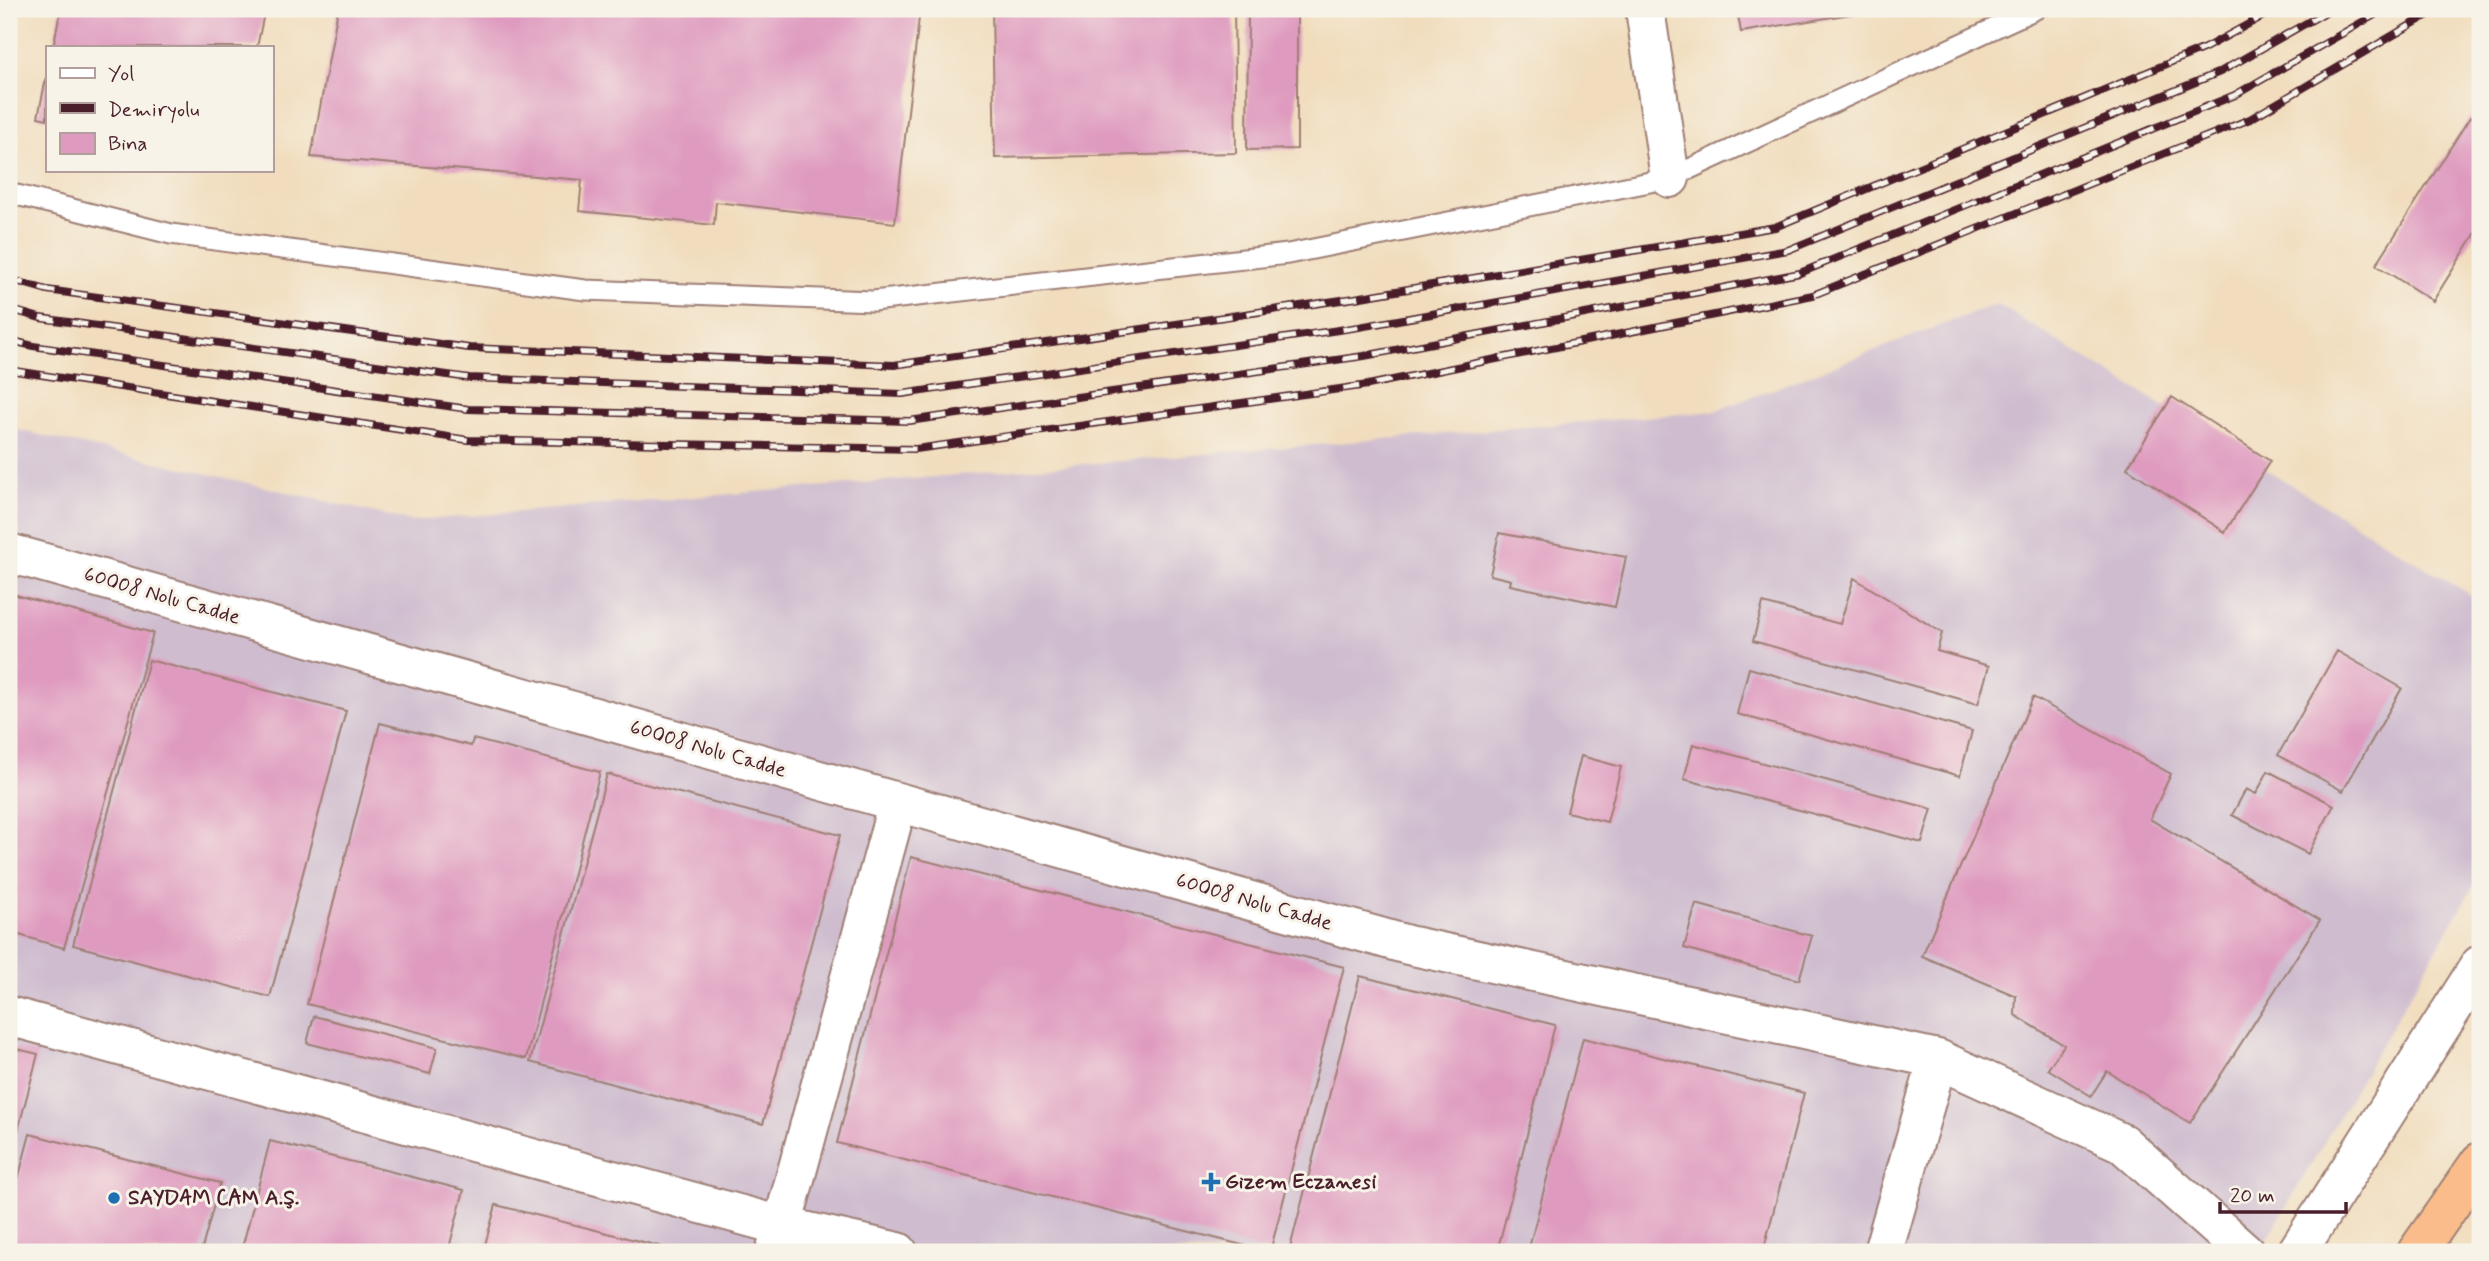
<svg xmlns="http://www.w3.org/2000/svg" width="2489" height="1261" font-family="Mynerve,sans-serif">
<style>
.industrial{fill:#cfbdcf}
.building{fill:#df9bbf}
.lines{fill:none;stroke-linecap:round;stroke-linejoin:round}
.lane-casing{stroke:#9e7e74;stroke-width:23}
.street-casing{stroke:#9e7e74;stroke-width:42}
.highway-casing{stroke:#9e7e74;stroke-width:42}
.lane{stroke:#fff;stroke-width:19}
.street{stroke:#fff;stroke-width:38}
.highway{stroke:#f9bc8a;stroke-width:38}
.rail-casing{stroke:#4a1f2b;stroke-width:8}
.rail{stroke:#f7f3e8;stroke-width:5;stroke-dasharray:16;stroke-linecap:butt}
.poi-dot{fill:#1f6fb2;stroke:#f7f3e8;stroke-width:2.5}
.labels{text-anchor:middle;dominant-baseline:central;stroke-width:6;stroke-linejoin:round;paint-order:stroke}
.street-label{font-size:21px;fill:#4a1f2b;stroke:#f7f3e8}
.poi-label{font-size:21px;font-weight:bold;fill:#4a1f2b;stroke:#f7f3e8;text-anchor:start}
</style>
<rect width="100%" height="100%" fill="#f7f3e8"/>
<filter id="ink" filterUnits="userSpaceOnUse"><feTurbulence type="fractalNoise" baseFrequency=".0143" numOctaves="2"/><feDisplacementMap in="SourceGraphic" scale="14" xChannelSelector="R" yChannelSelector="G"/><feConvolveMatrix kernelMatrix="1 2 1 2 8 2 1 2 1" color-interpolation-filters="sRGB"/></filter>
<filter id="wash" filterUnits="userSpaceOnUse"><feTurbulence type="fractalNoise" baseFrequency=".00686" numOctaves="4" result="noise"/><feDisplacementMap in="SourceGraphic" scale="28" xChannelSelector="R" yChannelSelector="G"/><feGaussianBlur stdDeviation="1.57" result="paint"/><feColorMatrix in="noise" values="0 0 0 0 0 0 0 0 0 0 0 0 0 0 0 0 0 1.4 0 .05"/><feComposite in="paint" operator="in"/></filter>
<g filter="url(#wash)">
<rect width="100%" height="100%" fill="#f1ddbd"/>
<path class="industrial" d="M 1997,304 L 2480,601 L 2480,875 L 2260,1252 L 9,1252 L 9,428 L 411,521 L 1715,411 Z"/>
<g id="blocks">
<path class="building" d="M 61,9 L 265,9 L 257,47 L 53,47 Z
M 338,9 L 920,9 L 895,223 L 716,202 L 714,225 L 579,211 L 582,180 L 311,157 Z
M 992,9 L 1234,9 L 1236,153 L 995,158 Z
M 1248,9 L 1297,9 L 1297,149 L 1247,150 Z
M 1737,9 L 1876,9 L 1876,10 L 1741,32 Z
M 46,78 L 47,78 L 47,119 L 38,117 Z
M 2470,117 L 2480,123 L 2480,226 L 2433,301 L 2376,265 Z
M 2172,397 L 2270,461 L 2225,532 L 2127,468 Z
M 1499,533 L 1626,557 L 1615,607 L 1510,585 L 1511,580 L 1490,575 Z
M 1854,578 L 1942,633 L 1937,651 L 1989,666 L 1978,704 L 1753,641 L 1763,603 L 1840,624 Z
M 9,593 L 153,633 L 64,948 L 9,932 Z
M 2337,651 L 2402,688 L 2343,791 L 2278,755 Z
M 149,660 L 346,711 L 270,997 L 73,945 Z
M 1749,668 L 1972,731 L 1960,776 L 1737,714 Z
M 2033,697 L 2171,774 L 2150,819 L 2320,920 L 2190,1123 L 2107,1071 L 2091,1096 L 2048,1069 L 2064,1045 L 2015,1015 L 2016,996 L 1922,956 Z
M 380,723 L 471,746 L 473,739 L 600,772 L 526,1059 L 307,1004 Z
M 1693,744 L 1932,809 L 1922,843 L 1684,779 Z
M 1581,756 L 1621,767 L 1607,822 L 1567,812 Z
M 2268,771 L 2334,805 L 2308,854 L 2232,815 L 2246,789 L 2256,794 Z
M 607,774 L 840,835 L 763,1124 L 530,1062 Z
M 911,857 L 1344,967 L 1270,1252 L 837,1143 Z
M 1696,904 L 1812,936 L 1799,980 L 1684,948 Z
M 1360,976 L 1555,1025 L 1497,1252 L 1289,1252 Z
M 314,1016 L 437,1048 L 430,1074 L 307,1043 Z
M 1583,1038 L 1804,1093 L 1763,1252 L 1528,1252 Z
M 9,1047 L 38,1054 L 17,1134 L 9,1132 Z
M 30,1134 L 220,1183 L 201,1252 L 9,1252 L 9,1213 Z
M 270,1141 L 464,1190 L 448,1252 L 241,1252 Z
M 496,1205 L 679,1251 L 679,1252 L 483,1252 Z"/>
</g>
</g>
<g filter="url(#ink)">
<use href="#blocks" fill-opacity="0" stroke="#9e7e74" stroke-width="2"/>
<g class="lines">
<g class="lane-casing">
<path id="lane" d="M 9,193 L 171,234 L 585,290 L 873,301 L 1288,254 L 1670,178 L 2036,9"/>
</g>
<g class="street-casing">
<path id="street" d="M 1645,9 L 1670,178
M 9,553 L 1408,945 L 1938,1059 L 2122,1143 L 2245,1252
M 9,1016 L 782,1226 L 898,1252
M 775,1252 L 898,802
M 1883,1252 L 1938,1059
M 2297,1252 L 2480,965"/>
</g>
<g class="highway-casing">
<path id="highway" d="M 2417,1252 L 2480,1162"/>
</g>
<use href="#lane" class="lane"/>
<use href="#street" class="street"/>
<use href="#highway" class="highway"/>
<g class="rail-casing">
<path id="rail" d="M 9,279 L 47,290 L 469,348 L 894,365 L 1355,298 L 1775,227 L 2205,48 L 2276,9
M 9,309 L 40,318 L 469,378 L 902,394 L 1359,327 L 1788,250 L 2220,72 L 2331,9
M 9,340 L 33,346 L 468,409 L 909,421 L 1364,356 L 1800,273 L 2235,95 L 2385,9
M 9,370 L 468,440 L 916,449 L 1368,385 L 1813,295 L 2250,119 L 2438,9"/>
</g>
<use href="#rail" class="rail"/>
</g>
</g>
<g class="poi-dot">
<path d="M1207.5 1171.5h7v7h7v7h-7v7h-7v-7h-7v-7h7z"/>
<circle cx="114" cy="1198" r="7"/>
</g>
<g class="labels">
<g class="street-label">
<text transform="translate(162 596) rotate(16)">60008 Nolu Cadde</text>
<text transform="translate(708 749) rotate(16)">60008 Nolu Cadde</text>
<text transform="translate(1254 902) rotate(16)">60008 Nolu Cadde</text>
</g>
<g class="poi-label">
<text x="1225" y="1182">Gizem Eczanesi</text>
<text x="128" y="1198">SAYDAM CAM A.Ş.</text>
</g>
</g>
<rect width="2489" height="1261" fill="none" stroke="#f7f3e8" stroke-width="35"/>
<rect x="46" y="46" width="228" height="126" fill="#f7f3e8" stroke="#b29e9c" stroke-width="2"/>
<rect x="60" y="68" width="35" height="10" fill="#ffffff" stroke="#b29e9c" stroke-width="2"/>
<text x="108" y="80" font-size="21" fill="#4a1f2b">Yol</text>
<rect x="60" y="103" width="35" height="10" fill="#4a1f2b" stroke="#b29e9c" stroke-width="2"/>
<text x="108" y="116" font-size="21" fill="#4a1f2b">Demiryolu</text>
<rect x="60" y="133" width="35" height="21" fill="#df9bbf" stroke="#b29e9c" stroke-width="2"/>
<text x="108" y="150" font-size="21" fill="#4a1f2b">Bina</text>
<path d="M2220 1202v10h126v-10" fill="none" stroke="#4a1f2b" stroke-width="3.5"/>
<text x="2230" y="1202" font-size="21" fill="#4a1f2b" stroke="#f7f3e8" stroke-width="5" paint-order="stroke">20 m</text>
</svg>
